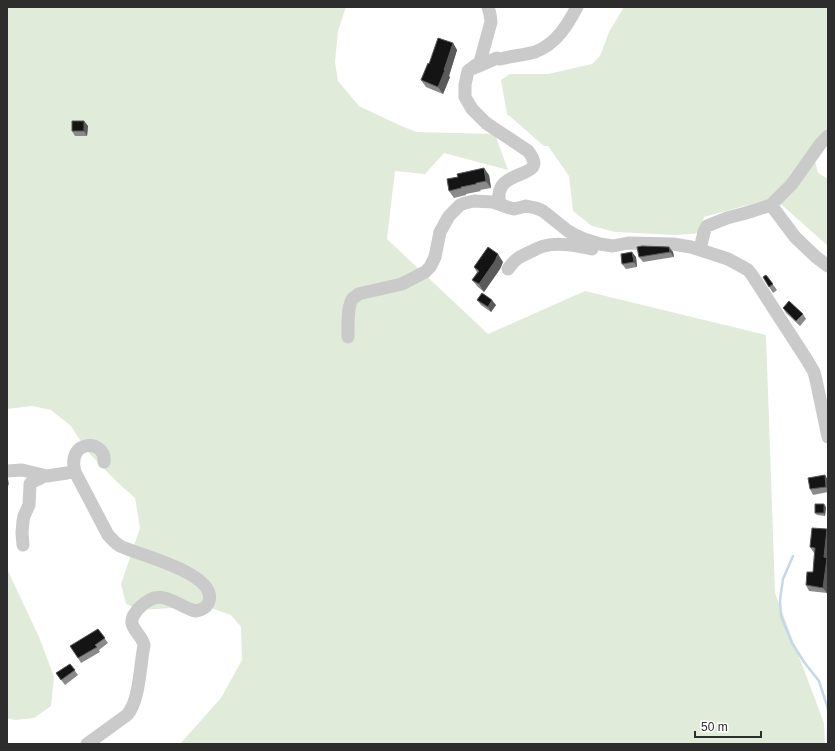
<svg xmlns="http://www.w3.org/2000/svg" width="835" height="751" font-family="Helvetica,sans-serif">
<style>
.green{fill:#e1ebda}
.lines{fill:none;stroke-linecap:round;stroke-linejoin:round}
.stream{stroke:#c5d8eb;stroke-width:2.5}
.minor{stroke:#cacaca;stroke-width:13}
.wall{fill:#8a8a8a}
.shaded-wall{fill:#5a5a5a}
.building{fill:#141414;stroke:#5a5a5a}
</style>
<rect width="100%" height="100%" fill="#fff"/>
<path class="green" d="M 7,7 L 346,7 L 338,31 L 335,62 L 338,81 L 359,106 L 401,126 L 417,132 L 495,134 L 508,170 L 444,153 L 425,174 L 395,171 L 387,239 L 488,334 L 585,291 L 766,335 L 775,593 L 824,723 L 825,744 L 180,744 L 221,698 L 242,660 L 241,627 L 231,615 L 205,606 L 141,610 L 126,604 L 121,584 L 140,528 L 135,498 L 116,481 L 87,451 L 71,426 L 51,410 L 32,406 L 7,409 Z
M 624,7 L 828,7 L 828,138 L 815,161 L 818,173 L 828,179 L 828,246 L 774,198 L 704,217 L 700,233 L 677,235 L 615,232 L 592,226 L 573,211 L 569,176 L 548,146 L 544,146 L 507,114 L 501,80 L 510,74 L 548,74 L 592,64 L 600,56 L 609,32 Z
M 7,569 L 39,637 L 54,677 L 51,706 L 34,718 L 15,720 L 7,718 Z"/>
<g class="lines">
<path class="stream" d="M 793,556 L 783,579 L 780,600 L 781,616 L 792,643 L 804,662 L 819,681 L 828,709
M 828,744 L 828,730"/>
<path class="minor" d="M 488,7 L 490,14 L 491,22 L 480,62 L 468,71 L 465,85 L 465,97 L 472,109 L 486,123 L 528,151 C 553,182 490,165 500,204
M 474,68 L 497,58 L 500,59 C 511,56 524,55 535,52 C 556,44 567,26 577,7
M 771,205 L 795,237 L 816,257 L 828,266
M 700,249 L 704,232 L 707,226 L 727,218 L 746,213 L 771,205 L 792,184 L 821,143 L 828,136
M 508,269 C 515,259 519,257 530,252 C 534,250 540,247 544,246 C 559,242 578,246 592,249
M 348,337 C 348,327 347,305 353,298 C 355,297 357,296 358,294 L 402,284 L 425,272 L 430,267 L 435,257 L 440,232 L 449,216 L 460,205 L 465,203 L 474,201 L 493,202 L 510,208 L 514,209 L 526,206 L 536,208 L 543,211 L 568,231 L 575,235 L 584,239 L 600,244 L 613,246 L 628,243 L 673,244 L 691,247 L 728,259 L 741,266 L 748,270 L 752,275 L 807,360 L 814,372 L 816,380 L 828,437
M 7,471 L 22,470 L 47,476 L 67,473 L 75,471
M 23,545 L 22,533 L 23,521 L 24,516 L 29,505 L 30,484 C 33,480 40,480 43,476
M 87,744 L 127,715 C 140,700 140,665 144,645 C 142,636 134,632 132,623 C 131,618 135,613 138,609 C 161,585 172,604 195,611 C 202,610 207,608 209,601 C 217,573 138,555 120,546 C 115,543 112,539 108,535 L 75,472 C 66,438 107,439 104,462"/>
</g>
<path class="wall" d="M 453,43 L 457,50 L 449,76 L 450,77 L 443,94 L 426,87 L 421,80 L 429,64 Z
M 84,121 L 88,126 L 87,136 L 75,136 L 72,131 Z
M 489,175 L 491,188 L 480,190 L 481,191 L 466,194 L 466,195 L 454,198 L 449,191 Z
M 669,247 L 673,252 L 674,257 L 643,262 L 639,257 Z
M 636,257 L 637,267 L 626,269 L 622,264 Z
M 503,262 L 500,269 L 484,292 L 478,287 L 472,280 L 477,272 L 474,267 Z
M 766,275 L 777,290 L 773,293 L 763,277 Z
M 477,300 L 496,305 L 491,312 L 481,305 Z
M 783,308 L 803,314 L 806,319 L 800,326 L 786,313 Z
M 828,480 L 828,492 L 813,495 L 810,489 Z
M 826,507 L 825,516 L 817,515 L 815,513 Z
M 828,530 L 828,582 L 827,593 L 809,591 L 806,585 L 813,572 L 814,553 L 810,547 Z
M 98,629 L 108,643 L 99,650 L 100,652 L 81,663 L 78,658 Z
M 70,664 L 78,675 L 65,685 L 56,673 Z"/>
<path class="shaded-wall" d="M 453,43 L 457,50 L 449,76 L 450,77 L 443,94 L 438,87 Z
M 84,121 L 88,126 L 87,136 L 84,131 Z
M 484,168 L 489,175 L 491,188 L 486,181 Z
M 669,247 L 673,252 L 674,257 L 670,252 Z
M 632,252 L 636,257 L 637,267 L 634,262 Z
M 498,254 L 503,262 L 500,269 L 484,292 L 479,284 Z
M 492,300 L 496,305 L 491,312 L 488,307 Z
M 825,475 L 828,480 L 828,489 L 826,487 Z
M 7,477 L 8,479 L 9,486 L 7,482 Z
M 824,504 L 826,507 L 825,516 L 824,513 Z
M 827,529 L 828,530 L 828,582 L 827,593 L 823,588 L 824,557 Z"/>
<path class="building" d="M 438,38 L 453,43 L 444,70 L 445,70 L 438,87 L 421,80 L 428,63 L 429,64 Z
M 72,121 L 84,121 L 84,131 L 72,131 Z
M 484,168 L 486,181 L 476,183 L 476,184 L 461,187 L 461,188 L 449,191 L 447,179 L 458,177 L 457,174 Z
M 642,246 L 669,247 L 670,252 L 639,257 L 637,247 Z
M 488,247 L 498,254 L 495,261 L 479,284 L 472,280 L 479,271 L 474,267 Z
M 632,252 L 634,262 L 622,264 L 621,254 Z
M 766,275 L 773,284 L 769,287 L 763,277 Z
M 482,293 L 492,300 L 488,307 L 477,300 Z
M 789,301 L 803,314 L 796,321 L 783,308 Z
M 825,475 L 826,487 L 810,489 L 808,478 Z
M 815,504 L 824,504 L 824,513 L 815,513 Z
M 812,528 L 827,529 L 824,557 L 827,558 L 823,588 L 806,585 L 807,572 L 813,572 L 815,548 L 810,547 Z
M 98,629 L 105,638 L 95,645 L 97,647 L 78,658 L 70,646 Z
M 70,664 L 75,670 L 61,680 L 56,673 Z"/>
<rect width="835" height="751" fill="none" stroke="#2d2d2d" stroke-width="16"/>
<path d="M695 731v6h66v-6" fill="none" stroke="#2d2d2d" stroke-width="2"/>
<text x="701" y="731" font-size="12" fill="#2d2d2d" stroke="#ffffff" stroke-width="3" paint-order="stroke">50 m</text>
</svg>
